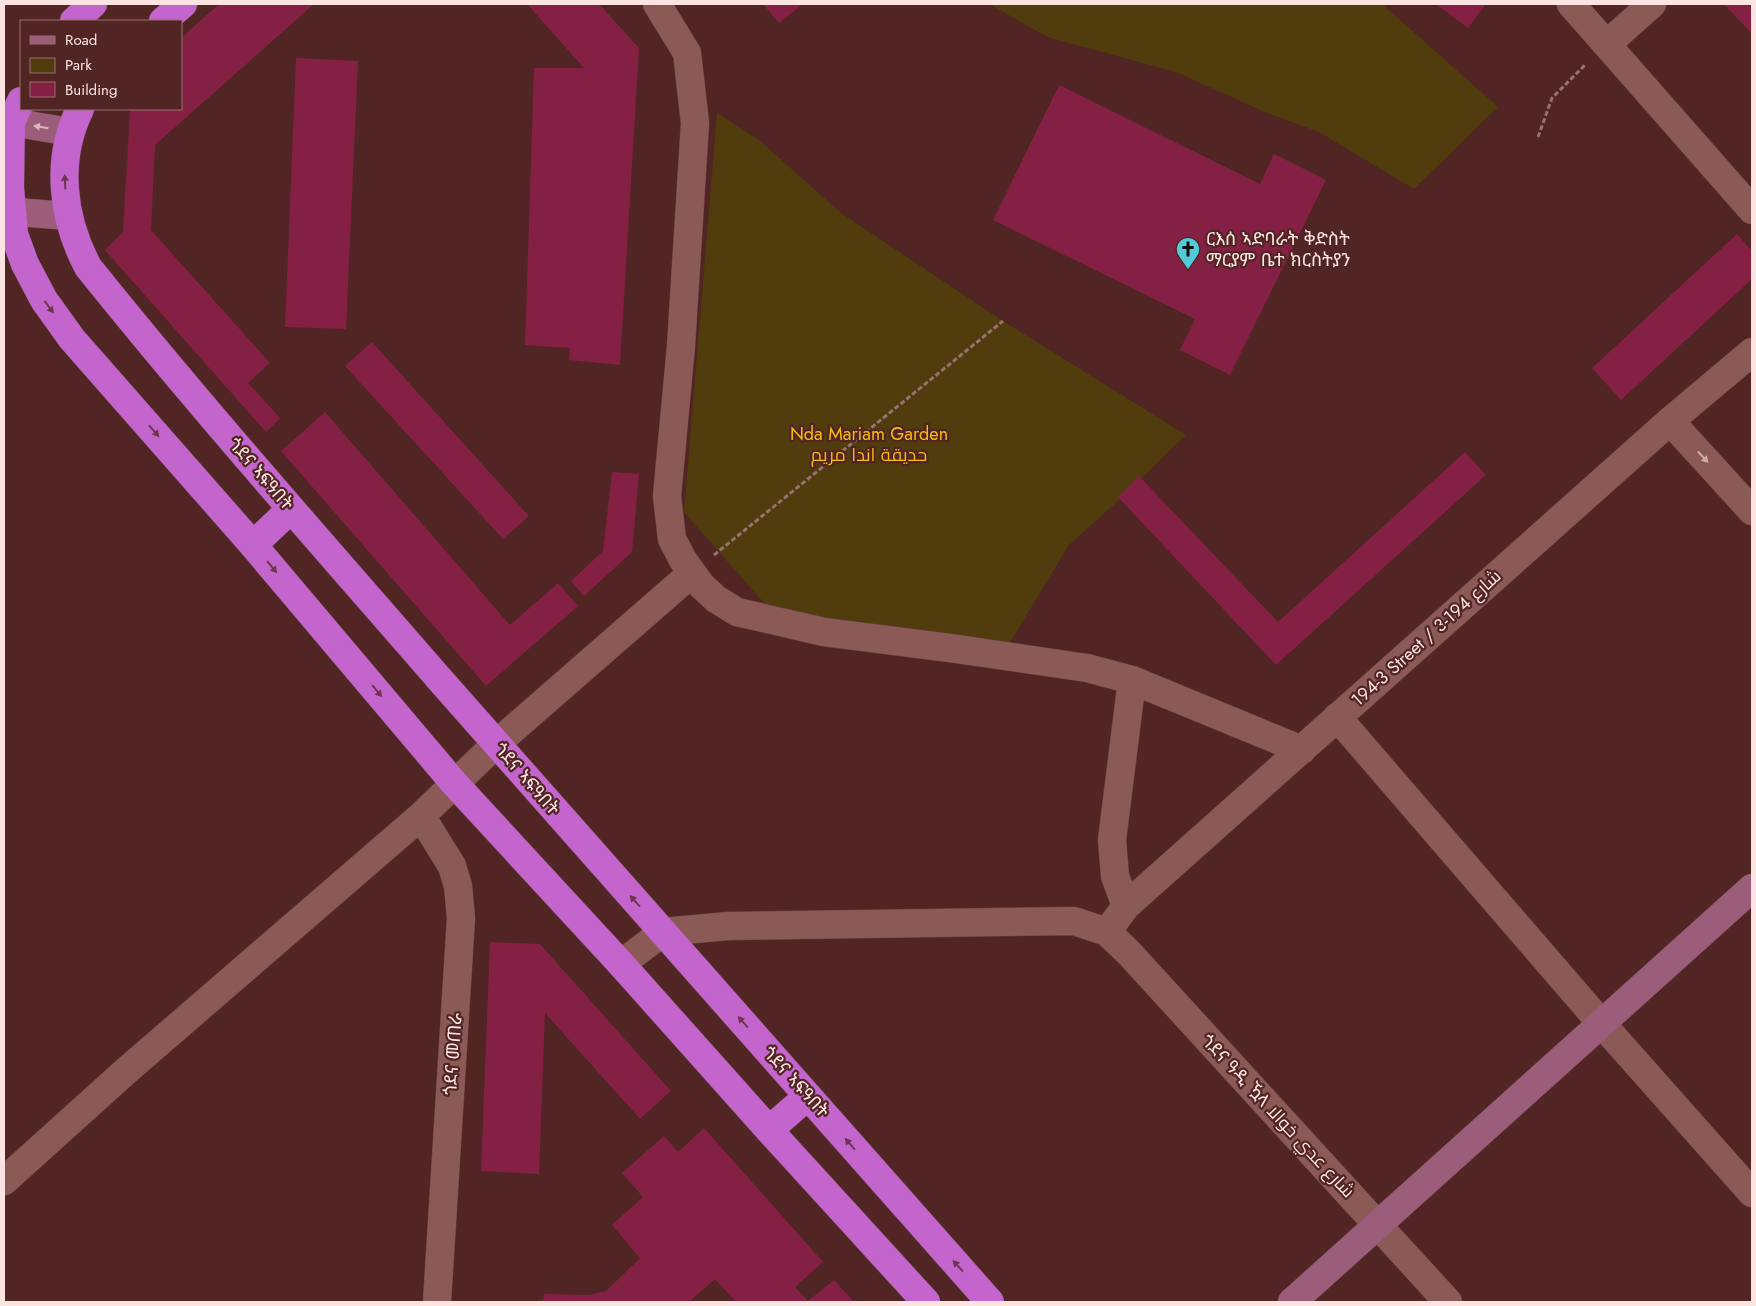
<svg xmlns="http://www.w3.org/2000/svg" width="1756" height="1306" font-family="Jost,Cairo,'Noto Sans Ethiopic',sans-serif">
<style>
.green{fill:#503c0d}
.building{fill:#852045}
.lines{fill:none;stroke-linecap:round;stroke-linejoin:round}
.street-casing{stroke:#684343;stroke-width:29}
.secondary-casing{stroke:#684343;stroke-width:29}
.highway-casing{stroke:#684343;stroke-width:29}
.path{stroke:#967270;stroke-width:3;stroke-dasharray:5 2.5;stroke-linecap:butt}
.street{stroke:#8b5956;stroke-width:28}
.secondary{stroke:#9c5d7a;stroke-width:28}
.highway{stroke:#c365cd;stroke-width:28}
.oneway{fill:#dab5be}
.oneway2{fill:#6d354e}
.oneway3{fill:#cfacaa}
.labels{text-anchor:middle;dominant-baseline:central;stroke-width:4.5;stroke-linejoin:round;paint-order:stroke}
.poi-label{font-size:18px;fill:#fce4e2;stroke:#502523;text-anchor:start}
.park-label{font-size:18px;fill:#fabb0b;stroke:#502523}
.street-label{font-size:18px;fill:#fce4e2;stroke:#502523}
</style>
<rect width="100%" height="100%" fill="#502523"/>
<path class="green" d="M 989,4 L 1382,4 L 1498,107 L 1414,189 L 1319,132 L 1267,113 L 1176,72 L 1047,37 Z
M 717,113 L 759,140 L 841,213 L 1003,321 L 1186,435 L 1117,502 L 1069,545 L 1009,644 L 771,611 L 684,512 Z"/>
<path class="building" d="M 219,4 L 314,4 L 155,145 L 151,230 L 270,363 L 248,383 L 280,418 L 266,432 L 105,250 L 123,232 L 130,109 L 181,109 L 181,38 Z
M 527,4 L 599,4 L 639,48 L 620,365 L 569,360 L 570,348 L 525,345 L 534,68 L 584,68 Z
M 763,4 L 803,4 L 779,23 Z
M 1436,4 L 1486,4 L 1468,28 Z
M 1724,4 L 1752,4 L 1752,34 Z
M 296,58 L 358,61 L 346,329 L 285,327 Z
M 1059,85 L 1260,184 L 1274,154 L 1326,180 L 1230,375 L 1180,350 L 1195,319 L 993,220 Z
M 1737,234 L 1752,251 L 1752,279 L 1621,400 L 1592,368 Z
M 372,342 L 529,516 L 503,539 L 345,366 Z
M 325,412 L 510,625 L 558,583 L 578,606 L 486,686 L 281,451 Z
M 1465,452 L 1486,475 L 1276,665 L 1118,497 L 1139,476 L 1278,622 Z
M 612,472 L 639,474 L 632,552 L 584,596 L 571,581 L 603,551 Z
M 490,942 L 540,944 L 671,1091 L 640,1119 L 545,1013 L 539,1174 L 481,1171 Z
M 704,1128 L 823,1262 L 795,1287 L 808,1301 L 834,1280 L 854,1302 L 736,1302 L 715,1279 L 689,1302 L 543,1302 L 544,1294 L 589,1295 L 606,1291 L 640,1258 L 612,1225 L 643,1197 L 622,1173 L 664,1136 L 678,1152 Z"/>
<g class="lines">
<g class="street-casing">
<path id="street" d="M 657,4 L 687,53 L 695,123 L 681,346 L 667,496 L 672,539 L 683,560 L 701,585 L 716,599 L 737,612 L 824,632 L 950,648 L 1087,668 L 1132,680 L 1302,750
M 1571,4 L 1752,210
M 1607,44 L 1652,4
M 1670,421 L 1752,511
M 1337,717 L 1601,1023 L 1752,1193
M 421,816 L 452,866 L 458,886 L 461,918 L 437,1302
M 1126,906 L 1115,876 L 1112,840 L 1132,680
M 1107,932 L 1126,906 L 1670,421 L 1752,352
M 621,964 L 663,932 L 728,926 L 1074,921 L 1107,932 L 1129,953 L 1448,1302
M 4,1181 L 126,1071 L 421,816 L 496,744 L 692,573"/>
</g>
<g class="secondary-casing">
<path id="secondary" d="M 4,124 L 11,122 L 70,132
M 4,211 L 68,216
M 1292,1302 L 1752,888"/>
</g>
<g class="highway-casing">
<path id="highway" d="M 74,21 L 93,4
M 163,21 L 183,4
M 21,101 L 11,122 L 10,187 L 14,234 L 25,264 L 44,300 L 72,339 L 253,545 L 454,783 L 621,964 L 769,1130 L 926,1302
M 80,109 C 55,160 62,218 88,267 C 202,409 323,545 442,682 C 624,890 807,1096 990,1302
M 253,545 L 291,509
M 769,1130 L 808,1096"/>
</g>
<path class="path" d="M 1538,137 L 1552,98 L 1586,64
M 714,555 L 1003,321"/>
<use href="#street" class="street"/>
<use href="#secondary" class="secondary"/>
<use href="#highway" class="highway"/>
</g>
<defs><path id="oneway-solid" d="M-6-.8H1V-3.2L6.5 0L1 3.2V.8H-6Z" transform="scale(1.25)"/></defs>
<use class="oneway" href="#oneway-solid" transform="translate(41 127) rotate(-171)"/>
<g class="oneway2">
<use href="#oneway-solid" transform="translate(65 182) rotate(-93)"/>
<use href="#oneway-solid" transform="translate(49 307) rotate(54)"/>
<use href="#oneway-solid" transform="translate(154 431) rotate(49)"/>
<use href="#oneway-solid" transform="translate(272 567) rotate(50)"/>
<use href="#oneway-solid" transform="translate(377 691) rotate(50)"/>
<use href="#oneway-solid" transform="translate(635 901) rotate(-132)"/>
<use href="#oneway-solid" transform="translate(743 1022) rotate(-132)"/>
<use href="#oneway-solid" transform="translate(850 1144) rotate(-131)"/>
<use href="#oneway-solid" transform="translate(958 1266) rotate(-132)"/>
</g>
<use class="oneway3" href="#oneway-solid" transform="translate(1703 457) rotate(47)"/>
<defs>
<g id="church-pin" transform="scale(1.25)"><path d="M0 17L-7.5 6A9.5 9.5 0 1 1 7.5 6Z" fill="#52cbd7" stroke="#502523"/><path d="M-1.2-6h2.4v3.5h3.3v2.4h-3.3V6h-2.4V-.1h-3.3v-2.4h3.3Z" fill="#111"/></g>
</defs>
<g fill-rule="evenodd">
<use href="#church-pin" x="1188" y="249"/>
</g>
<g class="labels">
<g class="poi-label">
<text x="1206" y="239">ርእሰ ኣድባራት ቅድስት<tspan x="1206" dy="21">ማርያም ቤተ ክርስትያን</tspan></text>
</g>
<g class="park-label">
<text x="869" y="434">Nda Mariam Garden<tspan x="869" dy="21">حديقة اندا مريم</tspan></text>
</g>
<g class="street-label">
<text transform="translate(261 474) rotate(49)">ጎደና ኣፍዓበት</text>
<text transform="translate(1426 638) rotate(-42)">194-3 Street / شارع 194-3</text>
<text transform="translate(527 779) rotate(49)">ጎደና ኣፍዓበት</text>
<text transform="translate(453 1054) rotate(-86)">ጎደና መጠራ</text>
<text transform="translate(796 1082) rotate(48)">ጎደና ኣፍዓበት</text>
<text transform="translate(1278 1116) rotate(47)">ጎደና ዓዲ ዃላ شارع عدي خوالا</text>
</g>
</g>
<rect width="1756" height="1306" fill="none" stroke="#fce4e2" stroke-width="10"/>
<rect x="20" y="20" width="162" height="90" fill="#502523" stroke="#95716f"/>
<rect x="30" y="36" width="25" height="8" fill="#9c5d7a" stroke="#95716f"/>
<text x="65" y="45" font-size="15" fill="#fce4e2">Road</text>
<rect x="30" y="58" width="25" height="15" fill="#503c0d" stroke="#95716f"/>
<text x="65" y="70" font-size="15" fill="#fce4e2">Park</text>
<rect x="30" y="82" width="25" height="15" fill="#852045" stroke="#95716f"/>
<text x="65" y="95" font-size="15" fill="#fce4e2">Building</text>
</svg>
